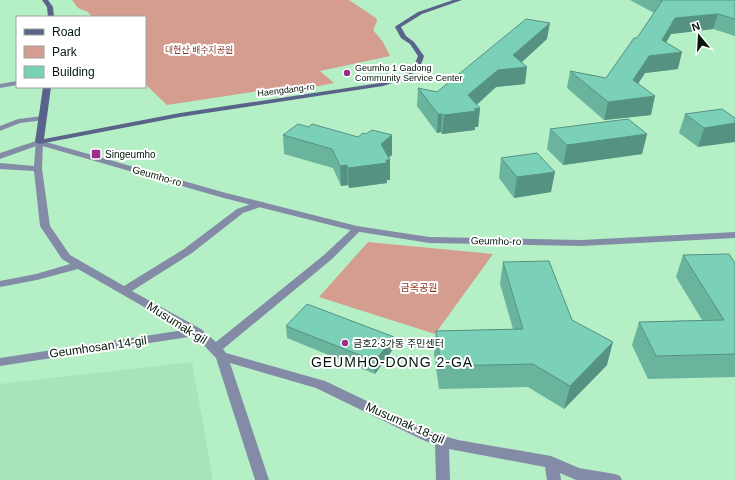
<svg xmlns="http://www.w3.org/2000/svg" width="735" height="480" font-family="Helvetica,'Noto Sans KR',sans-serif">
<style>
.built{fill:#a5e5b7}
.green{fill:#d49d90}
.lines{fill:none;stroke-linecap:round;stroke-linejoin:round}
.minor{fill:#848ba6;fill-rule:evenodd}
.tertiary{fill:#848ba6;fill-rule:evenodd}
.secondary{fill:#5a6389;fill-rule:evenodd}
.wall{fill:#6ab49e}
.shaded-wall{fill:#569281}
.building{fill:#7bd1b8;stroke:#569281}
.poi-dot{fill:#9b2d8d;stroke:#fff;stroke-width:1.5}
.labels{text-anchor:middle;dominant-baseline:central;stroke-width:4;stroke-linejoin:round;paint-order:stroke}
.far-park-label{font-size:9px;fill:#8e3826;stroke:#fff}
.far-poi-label{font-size:9px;fill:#03180a;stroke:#fff;text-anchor:start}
.far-street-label{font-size:9px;fill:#03180a;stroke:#fff}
.poi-label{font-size:10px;fill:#03180a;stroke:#fff;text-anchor:start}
.street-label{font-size:10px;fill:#03180a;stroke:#fff}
.park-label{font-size:10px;fill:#8e3826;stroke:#fff}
.near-street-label{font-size:12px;fill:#03180a;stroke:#fff}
.near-quarter-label{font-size:14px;letter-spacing:1px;fill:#03180a;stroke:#fff}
</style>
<rect width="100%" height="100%" fill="#b5efc6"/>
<path class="built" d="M 192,362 L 213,480 L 0,480 L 0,384 Z"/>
<path class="green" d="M 72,0 L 349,0 L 376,18 L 377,21 L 373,30 L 383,42 L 390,56 L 320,71 L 334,83 L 314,87 L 273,89 L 167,105 L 145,84 L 145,17 L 92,17 L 88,12 L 78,8 Z
M 368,242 L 493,254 L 435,334 L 319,297 Z"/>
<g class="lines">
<path class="minor" d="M 17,81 L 17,85 L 0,88 L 0,84 Z
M 42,116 L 46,118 L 45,120 L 20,123 L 0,131 L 0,126 L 18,119 Z
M 36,140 L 39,140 L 43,142 L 42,169 L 50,226 L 70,255 L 124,286 L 184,249 L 237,209 L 257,202 L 263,202 L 265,204 L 263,206 L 243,213 L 192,253 L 132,291 L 201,329 L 216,342 L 324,255 L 354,227 L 360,227 L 362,229 L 332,259 L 223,349 L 226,353 L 325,381 L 434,433 L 458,440 L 551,456 L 579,468 L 615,474 L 620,476 L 622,480 L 576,480 L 560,473 L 561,480 L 547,480 L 545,467 L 449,449 L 450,480 L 436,480 L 435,444 L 425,441 L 316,388 L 230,363 L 269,480 L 255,480 L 216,358 L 195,336 L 0,366 L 0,358 L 184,330 L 78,269 L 37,280 L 0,287 L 0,281 L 36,274 L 70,264 L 62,259 L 40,226 L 34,171 L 0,169 L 0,163 L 34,166 Z"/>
<path class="tertiary" d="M 39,140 L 226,193 L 357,226 L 429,237 L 581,240 L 735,232 L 735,238 L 581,246 L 429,243 L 354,231 L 220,197 L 39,145 L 0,159 L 0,153 Z"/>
<path class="secondary" d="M 42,0 L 48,0 L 53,7 L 54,17 L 48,17 L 47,7 Z
M 453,0 L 462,0 L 422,14 L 401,27 L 406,36 L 414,42 L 424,56 C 419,76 401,80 383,86 L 180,117 L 39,144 L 35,142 L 43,87 L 51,87 L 44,139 L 180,113 L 380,83 C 396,78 412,74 418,56 L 410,44 L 401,38 L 395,27 L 396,26 L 418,12 Z"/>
</g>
<path class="wall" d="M 630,0 L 735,0 L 735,36 L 713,29 L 671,34 L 666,42 L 678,69 L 645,73 L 638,83 L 651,115 L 604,120 L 567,88 L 570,71 L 606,78 L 637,38 L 654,13 Z
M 547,39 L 522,62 L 525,84 L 496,87 L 477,105 L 480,108 L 478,127 L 475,127 L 475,130 L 442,134 L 441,132 L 437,133 L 417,106 L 418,88 L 437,92 Z
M 685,114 L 735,118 L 698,147 L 679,133 Z
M 309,127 L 358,137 L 366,134 L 392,155 L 389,157 L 390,160 L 390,180 L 387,180 L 387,183 L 349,188 L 348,185 L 341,186 L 333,168 L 284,154 L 283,135 Z
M 550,129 L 647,134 L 642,154 L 563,165 L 547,149 Z
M 501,158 L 551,192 L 514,198 L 499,178 Z
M 683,255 L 735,263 L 735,377 L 648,379 L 632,345 L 639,322 L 702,320 L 676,277 Z
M 503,262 L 572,320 L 607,365 L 564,409 L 528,387 L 439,389 L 434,354 L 436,331 L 513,329 L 500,284 Z
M 286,326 L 394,337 L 393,349 L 375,374 L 287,338 Z"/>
<path class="shaded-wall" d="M 718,14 L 713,29 L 671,34 L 659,55 L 682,52 L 678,69 L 645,73 L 629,98 L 633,80 L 649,56 L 662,40 L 675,18 Z
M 550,23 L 547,39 L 515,68 L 527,67 L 525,84 L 496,87 L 468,112 L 474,109 L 480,108 L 478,127 L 475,127 L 475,130 L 442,134 L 444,115 L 468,95 L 513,55 Z
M 655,96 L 651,115 L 604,120 L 608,102 Z
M 438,114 L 442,114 L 441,132 L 437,133 Z
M 735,123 L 735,142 L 698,147 L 704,128 Z
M 647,134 L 642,154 L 563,165 L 567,145 Z
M 392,135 L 392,155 L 382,163 L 386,160 L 390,160 L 390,180 L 387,180 L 387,183 L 349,188 L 348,168 L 381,144 Z
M 347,165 L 348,185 L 341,186 L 340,166 Z
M 555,172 L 551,192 L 514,198 L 517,177 Z
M 394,337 L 393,349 L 375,374 L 375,361 Z
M 613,342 L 607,365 L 564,409 L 570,386 Z"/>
<path class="building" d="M 660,0 L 735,0 L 735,19 L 718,14 L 675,18 L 662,40 L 682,52 L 649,56 L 633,80 L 655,96 L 608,102 L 570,71 L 606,78 L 634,38 L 637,38 L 662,1 Z
M 526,19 L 550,23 L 513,55 L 527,67 L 498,70 L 468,95 L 480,108 L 474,109 L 476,111 L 444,115 L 442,114 L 438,114 L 418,88 L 437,92 Z
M 722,109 L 735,118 L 735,123 L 704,128 L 685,114 Z
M 628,119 L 647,134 L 567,145 L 550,129 Z
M 298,124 L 309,127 L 312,124 L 358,137 L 363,133 L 366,134 L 372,130 L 392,135 L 381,144 L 390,160 L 386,160 L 387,163 L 348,168 L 347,165 L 340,166 L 332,149 L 283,135 Z
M 537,153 L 555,172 L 517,177 L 501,158 Z
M 729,254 L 735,263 L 735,354 L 656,356 L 639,322 L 724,320 L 683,255 Z
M 549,261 L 572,320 L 613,342 L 570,386 L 533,364 L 441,366 L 436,331 L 523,329 L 503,262 Z
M 307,304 L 394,337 L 375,361 L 286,326 Z"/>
<g class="poi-dot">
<circle cx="347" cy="73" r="4"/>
<rect x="91" y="149" width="10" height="10" rx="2"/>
<circle cx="345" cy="343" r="4"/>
</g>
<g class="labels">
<g class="far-park-label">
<text x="199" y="50">대현산 배수지공원</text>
</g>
<g class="far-poi-label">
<text x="355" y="68">Geumho 1 Gadong<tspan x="355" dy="10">Community Service Center</tspan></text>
</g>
<g class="far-street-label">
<text transform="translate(286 90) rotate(-7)">Haengdang-ro</text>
</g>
<g class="poi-label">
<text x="105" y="154">Singeumho</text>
<text x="353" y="343">금호2·3가동 주민센터</text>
</g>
<g class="street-label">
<text transform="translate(157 176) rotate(16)">Geumho-ro</text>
<text transform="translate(496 241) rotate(1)">Geumho-ro</text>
</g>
<g class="park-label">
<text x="419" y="287">금옥공원</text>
</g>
<g class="near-street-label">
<text transform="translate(177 323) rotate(32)">Musumak-gil</text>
<text transform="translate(98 347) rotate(-8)">Geumhosan 14-gil</text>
<text transform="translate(405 423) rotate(24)">Musumak 18-gil</text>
</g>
<g class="near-quarter-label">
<text x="392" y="362">GEUMHO-DONG 2-GA</text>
</g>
</g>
<rect x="16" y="16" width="130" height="72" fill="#ffffff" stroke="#9aa39d"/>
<rect x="24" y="29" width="20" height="6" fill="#5a6389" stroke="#9aa39d"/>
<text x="52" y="36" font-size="12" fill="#03180a">Road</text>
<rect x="24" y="46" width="20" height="12" fill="#d49d90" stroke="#9aa39d"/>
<text x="52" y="56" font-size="12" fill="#03180a">Park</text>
<rect x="24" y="66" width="20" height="12" fill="#7bd1b8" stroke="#9aa39d"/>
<text x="52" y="76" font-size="12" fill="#03180a">Building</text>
<g transform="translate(699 36) rotate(342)" stroke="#ffffff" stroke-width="3" paint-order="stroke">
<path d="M0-3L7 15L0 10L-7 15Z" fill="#03180a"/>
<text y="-6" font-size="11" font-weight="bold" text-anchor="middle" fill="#03180a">N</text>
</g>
</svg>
